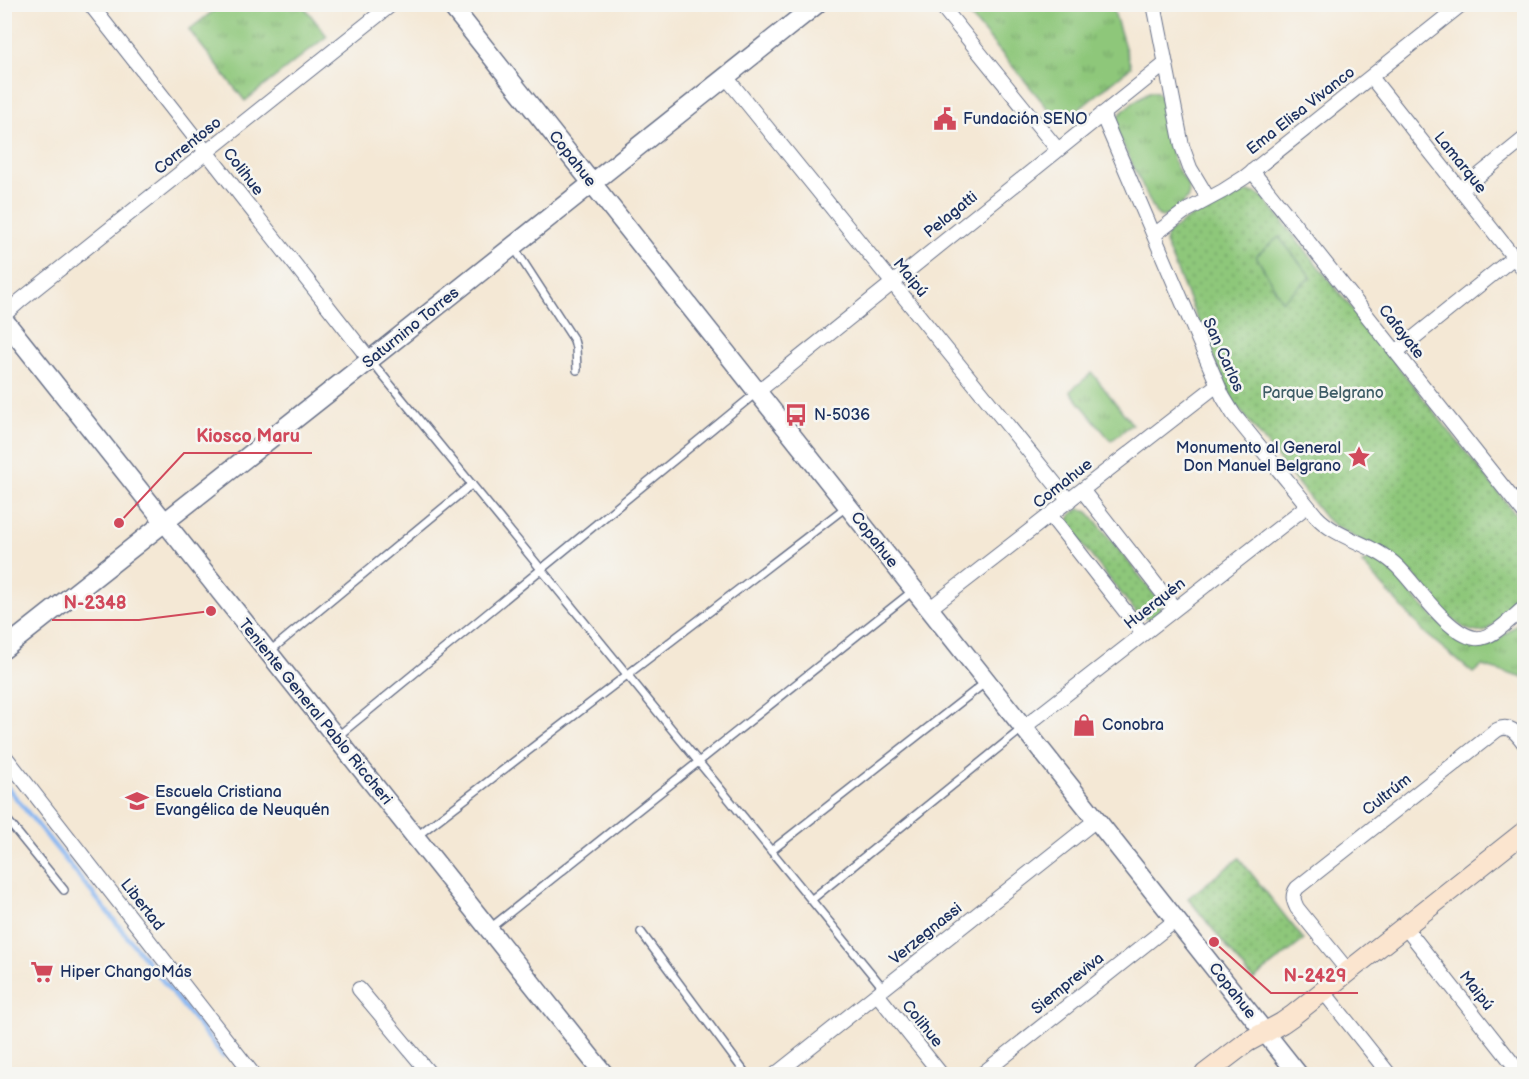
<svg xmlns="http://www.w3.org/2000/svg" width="1529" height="1079" font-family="'Balsamiq Sans',sans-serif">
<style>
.grass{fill:url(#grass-tufts);stroke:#547b6c;stroke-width:1.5}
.park{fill:url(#park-dots);stroke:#547b6c;stroke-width:1.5}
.pitch{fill:#8ec77a;stroke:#547b6c;stroke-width:1.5}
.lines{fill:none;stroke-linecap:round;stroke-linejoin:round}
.stream{stroke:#88b7f2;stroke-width:4.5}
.service-casing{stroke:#677088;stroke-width:10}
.minor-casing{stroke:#677088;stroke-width:16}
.tertiary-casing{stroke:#677088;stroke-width:21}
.secondary-casing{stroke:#677088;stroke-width:22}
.service{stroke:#fff;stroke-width:7}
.minor{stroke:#fff;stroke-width:14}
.tertiary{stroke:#fff;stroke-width:18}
.secondary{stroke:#fbe5cf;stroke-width:20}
.labels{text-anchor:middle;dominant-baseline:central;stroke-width:5;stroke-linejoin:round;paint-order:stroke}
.street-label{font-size:16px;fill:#1b2f5e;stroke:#f6f6f2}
.poi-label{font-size:16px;fill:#1b2f5e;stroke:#f6f6f2;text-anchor:start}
.park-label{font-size:16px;fill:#3e5d66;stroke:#f6f6f2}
.leader{fill:none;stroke:#d1495b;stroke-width:2}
.callout-dot{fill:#d1495b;stroke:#f6f6f2;stroke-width:2}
.callout-label{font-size:18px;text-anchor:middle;font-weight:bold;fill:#d1495b;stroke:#f6f6f2;stroke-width:5;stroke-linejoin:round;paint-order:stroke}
</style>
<defs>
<pattern id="grass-tufts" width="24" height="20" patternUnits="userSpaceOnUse" patternTransform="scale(1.5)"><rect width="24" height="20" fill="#8ec77a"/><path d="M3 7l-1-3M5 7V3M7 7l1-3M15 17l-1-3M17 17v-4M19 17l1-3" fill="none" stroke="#73a267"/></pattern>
<pattern id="park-dots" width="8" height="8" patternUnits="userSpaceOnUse" patternTransform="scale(1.5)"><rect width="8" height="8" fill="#8ec77a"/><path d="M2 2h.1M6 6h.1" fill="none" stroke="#73a267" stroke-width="1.8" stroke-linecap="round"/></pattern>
</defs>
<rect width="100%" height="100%" fill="#f6f6f2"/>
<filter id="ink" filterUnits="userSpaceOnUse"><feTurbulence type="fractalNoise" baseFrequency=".0167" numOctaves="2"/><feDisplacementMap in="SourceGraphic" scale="12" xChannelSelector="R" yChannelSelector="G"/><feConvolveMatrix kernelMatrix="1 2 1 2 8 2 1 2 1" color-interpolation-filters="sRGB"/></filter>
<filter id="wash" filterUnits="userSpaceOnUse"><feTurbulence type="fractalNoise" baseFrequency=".008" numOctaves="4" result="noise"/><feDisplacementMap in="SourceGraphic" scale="24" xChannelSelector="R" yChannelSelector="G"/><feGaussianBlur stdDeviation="1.35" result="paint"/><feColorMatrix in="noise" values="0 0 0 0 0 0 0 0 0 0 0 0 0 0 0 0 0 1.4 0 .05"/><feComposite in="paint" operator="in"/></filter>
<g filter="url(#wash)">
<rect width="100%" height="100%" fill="#f4e8d5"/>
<path class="grass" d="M 302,4 L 327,36 L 245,101 L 189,30 L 221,5 Z
M 961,5 L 1112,5 L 1131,67 L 1067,119 L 1056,118 Z
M 1151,91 L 1157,92 L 1162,97 C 1169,119 1167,145 1176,166 C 1180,175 1192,185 1188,196 C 1186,204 1171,213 1163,217 L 1159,216 L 1155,212 L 1118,134 C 1116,129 1115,124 1117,119 C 1121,110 1143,95 1151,91 Z
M 1092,373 L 1132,424 L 1111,441 L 1070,391 Z
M 1371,559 L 1380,562 L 1389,569 C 1407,589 1458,653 1486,646 C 1498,642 1514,626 1524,618 L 1524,678 L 1482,666 L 1473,673 L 1425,633 L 1362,563 Z"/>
<path class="park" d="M 1248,192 L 1256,193 L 1264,198 L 1524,525 L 1524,599 L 1486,631 C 1455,641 1426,582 1406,568 C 1383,552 1357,539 1334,525 L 1325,518 L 1232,400 L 1165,243 L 1167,236 L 1171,231 L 1206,206 L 1227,196 Z
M 1080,509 L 1088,512 L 1091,515 L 1158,599 C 1164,614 1152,624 1138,615 L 1069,528 C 1067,518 1071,512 1080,509 Z
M 1239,858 L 1304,940 L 1253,980 L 1188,898 Z"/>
<path class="pitch" d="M 1279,237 L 1311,277 L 1282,301 L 1256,256 Z"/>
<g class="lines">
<path class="stream" d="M 4,783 L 223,1056"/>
</g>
</g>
<g filter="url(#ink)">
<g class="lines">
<g class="service-casing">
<path id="service" d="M 513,246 L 574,340 L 576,348 L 577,370
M 371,361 L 884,989
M 270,651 L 472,484
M 338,736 L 756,393
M 4,816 L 64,890
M 417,836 L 846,507
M 771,851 L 986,682
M 811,900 L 1023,728
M 489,929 L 914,590
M 641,932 L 746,1074"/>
</g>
<g class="minor-casing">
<path id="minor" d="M 90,4 L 370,360
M 940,4 L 1058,150
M 1154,4 L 1182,146 L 1190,168 L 1208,198
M 726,77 L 1069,501
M 1371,77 L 1524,270
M 1102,114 L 1223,397 L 1234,415 L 1316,516 C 1338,540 1374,543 1398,567 C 1417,586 1448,634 1475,638 C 1491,641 1512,617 1524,608
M 1252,171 L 1524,513
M 1461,190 L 1524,139
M 1154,235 L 1184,212 L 1223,191 L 1245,177 L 1462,4
M 4,315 L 21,300 L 392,4
M 1396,352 L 1514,257
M 757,392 L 1165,64
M 1082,490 L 1175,609
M 1050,515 L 1143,634
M 929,609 L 1217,385
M 1023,728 L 1307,506
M 4,755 L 253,1074
M 1405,927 L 1521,1074
M 1348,971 L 1297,908 C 1293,900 1292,895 1297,888 L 1497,730 C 1510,723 1517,734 1524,743
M 359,989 L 430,1074
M 1323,991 L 1389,1074
M 877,994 L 941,1074
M 776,1074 L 1096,820
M 982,1074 L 1176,920"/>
</g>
<g class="tertiary-casing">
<path id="tertiary" d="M 450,4 L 1298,1074
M 4,320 L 604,1074
M 4,649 L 370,360 L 817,4"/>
</g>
<g class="secondary-casing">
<path id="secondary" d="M 1205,1074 L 1247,1042 L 1282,1023 L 1292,1016 L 1524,832"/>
</g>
<use href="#service" class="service"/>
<use href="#minor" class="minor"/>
<use href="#tertiary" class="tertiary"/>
<use href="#secondary" class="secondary"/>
</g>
</g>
<defs>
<g id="civic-bare" transform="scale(1.8)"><path d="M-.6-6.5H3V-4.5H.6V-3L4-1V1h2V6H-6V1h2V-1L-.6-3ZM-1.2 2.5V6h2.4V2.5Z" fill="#d1495b" stroke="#f6f6f2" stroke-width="2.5" paint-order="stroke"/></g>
<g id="bus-bare" transform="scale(1.8)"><path d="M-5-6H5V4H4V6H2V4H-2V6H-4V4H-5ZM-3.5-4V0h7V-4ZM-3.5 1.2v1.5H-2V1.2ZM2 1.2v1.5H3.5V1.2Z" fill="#d1495b" stroke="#f6f6f2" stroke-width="2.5" paint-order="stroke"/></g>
<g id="sight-bare" transform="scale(1.8)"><path d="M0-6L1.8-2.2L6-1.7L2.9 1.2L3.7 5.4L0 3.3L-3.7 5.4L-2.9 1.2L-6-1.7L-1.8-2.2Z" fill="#d1495b" stroke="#f6f6f2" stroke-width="2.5" paint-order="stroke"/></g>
<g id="shop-bare" transform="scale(1.8)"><path d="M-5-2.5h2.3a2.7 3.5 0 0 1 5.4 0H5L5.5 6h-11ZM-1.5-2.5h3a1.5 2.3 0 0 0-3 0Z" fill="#d1495b" stroke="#f6f6f2" stroke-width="2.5" paint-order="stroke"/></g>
<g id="school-bare" transform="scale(1.8)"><path d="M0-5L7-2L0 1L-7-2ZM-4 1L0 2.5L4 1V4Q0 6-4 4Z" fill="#d1495b" stroke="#f6f6f2" stroke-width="2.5" paint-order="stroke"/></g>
<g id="supermarket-bare" transform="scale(1.8)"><path d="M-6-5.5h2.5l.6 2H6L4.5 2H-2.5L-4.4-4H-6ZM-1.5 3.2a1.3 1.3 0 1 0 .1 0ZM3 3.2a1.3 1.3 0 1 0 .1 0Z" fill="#d1495b" stroke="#f6f6f2" stroke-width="2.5" paint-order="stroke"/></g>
</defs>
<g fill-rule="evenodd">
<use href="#civic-bare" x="945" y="119"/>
<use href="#bus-bare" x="796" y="415"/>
<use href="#sight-bare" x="1359" y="457"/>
<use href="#shop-bare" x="1084" y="725"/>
<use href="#school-bare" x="137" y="801"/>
<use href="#supermarket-bare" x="42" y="972"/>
</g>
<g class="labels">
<g class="street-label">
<text transform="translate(1301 111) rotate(-38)">Ema Elisa Vivanco</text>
<text transform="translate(188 146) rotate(-39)">Correntoso</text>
<text transform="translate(572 159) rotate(52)">Copahue</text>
<text transform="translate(1460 163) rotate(51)">Lamarque</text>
<text transform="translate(243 172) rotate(52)">Colihue</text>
<text transform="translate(951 215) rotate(-39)">Pelagatti</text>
<text transform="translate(910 278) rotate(51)">Maipú</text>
<text transform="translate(411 328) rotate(-39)">Saturnino Torres</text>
<text transform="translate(1401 332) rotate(52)">Cafayate</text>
<text transform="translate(1223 355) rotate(66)">San Carlos</text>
<text transform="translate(1063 484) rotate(-38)">Comahue</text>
<text transform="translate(874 540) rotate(52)">Copahue</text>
<text transform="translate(1155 604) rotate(-38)">Huerquén</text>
<text transform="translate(315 712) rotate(51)">Teniente General Pablo Riccheri</text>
<text transform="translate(1387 795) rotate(-38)">Cultrúm</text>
<text transform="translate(142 905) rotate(52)">Libertad</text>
<text transform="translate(926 934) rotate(-39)">Verzegnassi</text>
<text transform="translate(1068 984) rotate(-39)">Siempreviva</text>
<text transform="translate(1232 991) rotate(52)">Copahue</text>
<text transform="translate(1476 991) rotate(52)">Maipú</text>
<text transform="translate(922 1024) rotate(51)">Colihue</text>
</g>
<g class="poi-label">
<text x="963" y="119">Fundación SENO</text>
<text x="814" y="415">N-5036</text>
<text x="1341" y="448" text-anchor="end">Monumento al General<tspan x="1341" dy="18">Don Manuel Belgrano</tspan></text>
<text x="1102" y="725">Conobra</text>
<text x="155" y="792">Escuela Cristiana<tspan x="155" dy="18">Evangélica de Neuquén</tspan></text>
<text x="60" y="972">Hiper ChangoMás</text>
</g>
<g class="park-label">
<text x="1323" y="393">Parque Belgrano</text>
</g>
</g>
<path class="leader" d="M119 523L184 453H312M211 611L139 620H52M1214 942L1271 993H1358"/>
<g class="callout-dot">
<circle cx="119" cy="523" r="6"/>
<circle cx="211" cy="611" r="6"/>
<circle cx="1214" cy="942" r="6"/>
</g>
<g class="callout-label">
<text x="248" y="442">Kiosco Maru</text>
<text x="95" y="609">N-2348</text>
<text x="1315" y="982">N-2429</text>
</g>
<rect width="1529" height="1079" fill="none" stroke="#f6f6f2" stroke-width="24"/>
</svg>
